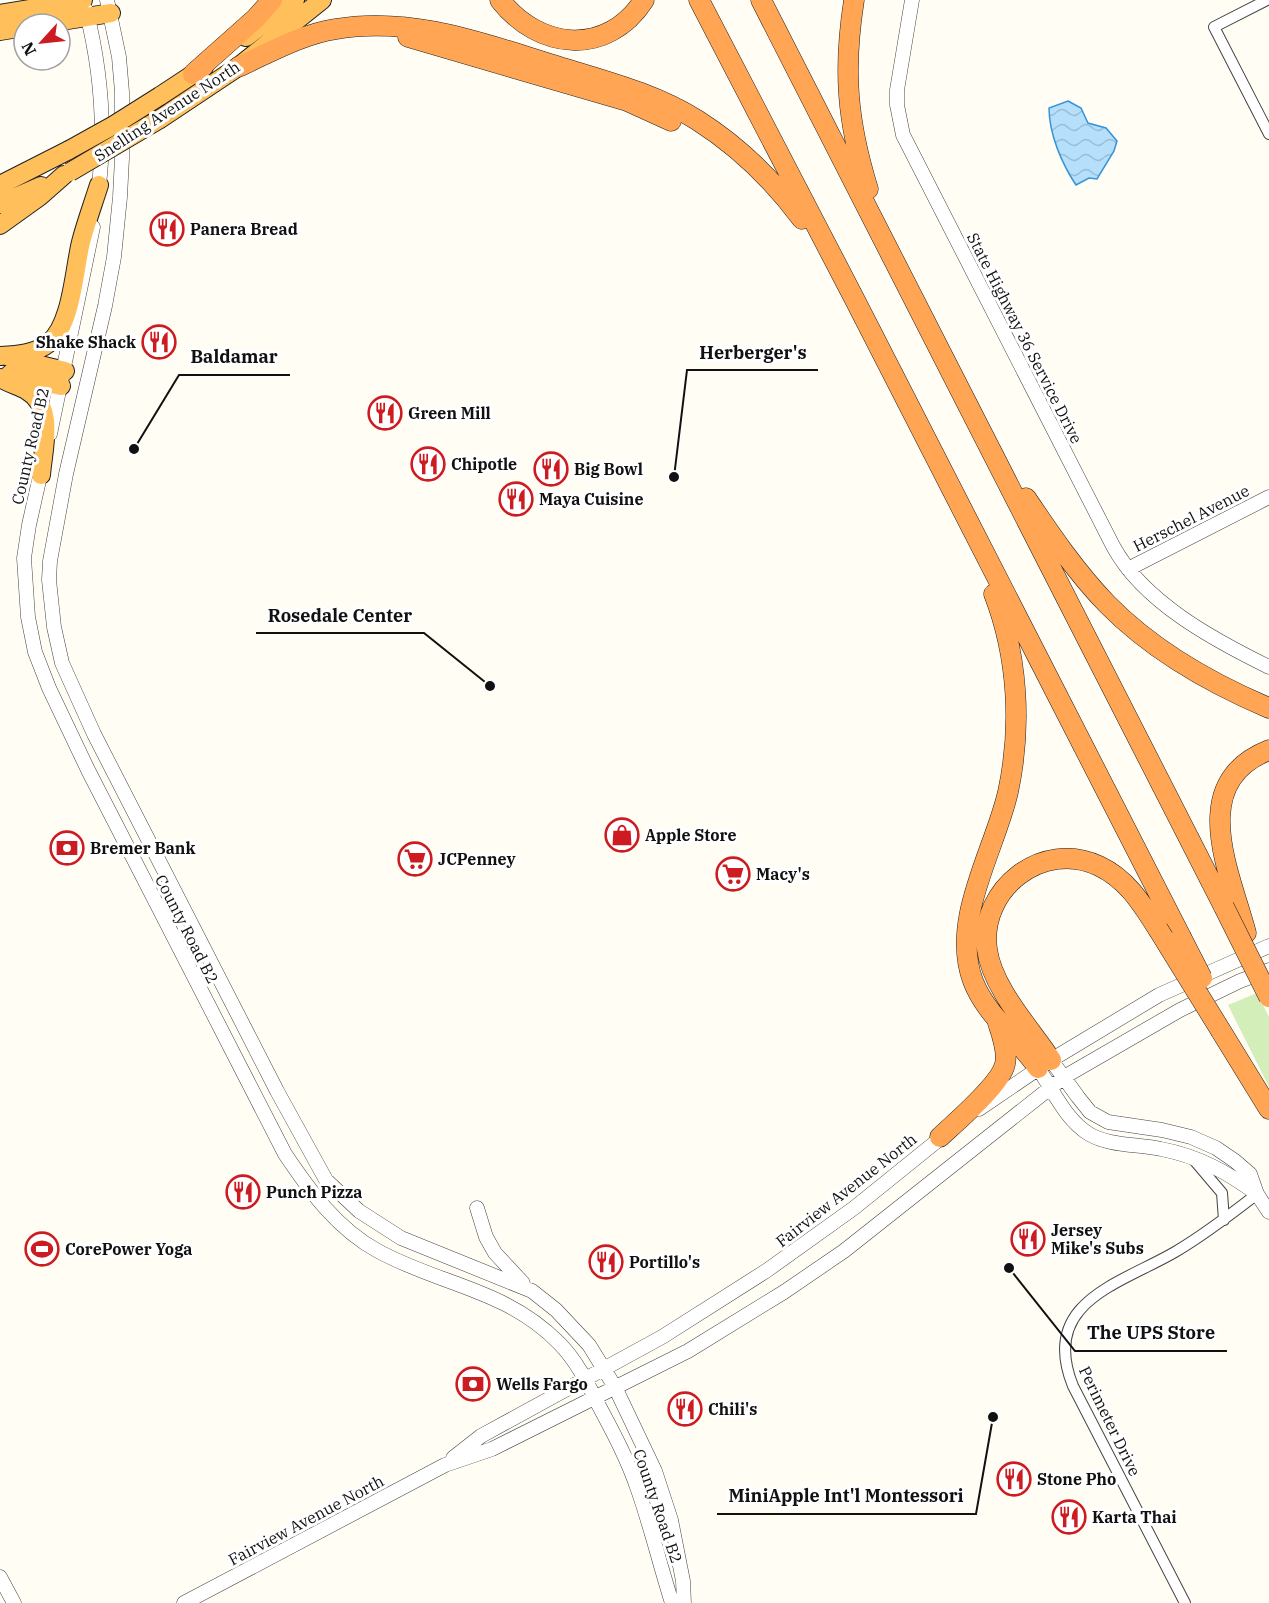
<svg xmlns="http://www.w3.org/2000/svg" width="1269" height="1603" font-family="'IBM Plex Serif',serif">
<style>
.green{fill:#d4eeba}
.water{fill:url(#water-waves);stroke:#3594d8;stroke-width:1.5}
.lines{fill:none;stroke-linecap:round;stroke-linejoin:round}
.minor-casing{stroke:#444;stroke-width:12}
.tertiary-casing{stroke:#444;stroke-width:15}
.trunk-casing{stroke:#222;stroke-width:20}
.motorway-casing{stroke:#222;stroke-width:21}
.minor{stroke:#fff;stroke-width:10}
.tertiary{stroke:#fff;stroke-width:14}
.trunk{stroke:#ffc05c;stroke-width:18}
.motorway{stroke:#ffa553;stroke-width:20}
.trunk-bridge-casing{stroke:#222;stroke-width:20;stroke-linecap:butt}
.motorway-bridge-casing{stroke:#222;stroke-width:21;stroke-linecap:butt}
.trunk-bridge{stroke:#ffc05c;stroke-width:18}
.motorway-bridge{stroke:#ffa553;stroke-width:20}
.labels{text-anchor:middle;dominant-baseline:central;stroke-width:6;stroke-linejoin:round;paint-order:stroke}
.street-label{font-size:16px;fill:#111;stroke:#fff}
.poi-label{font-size:16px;font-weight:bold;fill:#111;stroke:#fff;text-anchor:start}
.leader{fill:none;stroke:#111;stroke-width:2}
.callout-dot{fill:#111;stroke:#fff;stroke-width:2}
.callout-label{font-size:18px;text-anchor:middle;font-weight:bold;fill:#111;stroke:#fff;stroke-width:6;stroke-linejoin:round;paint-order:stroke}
</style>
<defs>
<pattern id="water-waves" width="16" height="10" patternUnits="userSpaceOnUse" patternTransform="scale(1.5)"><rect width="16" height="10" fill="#b5dffb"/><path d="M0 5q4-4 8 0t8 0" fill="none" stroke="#9bbed6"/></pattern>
</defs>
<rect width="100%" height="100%" fill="#fffdf4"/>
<path class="green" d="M 1257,993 L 1269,1017 L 1269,1087 L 1228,1005 Z"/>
<path class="water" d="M 1068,101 L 1081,108 L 1088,123 L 1106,128 L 1117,141 L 1114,151 L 1097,179 L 1089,178 L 1076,185 C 1062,164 1049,134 1049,108 Z"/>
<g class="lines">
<g class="minor-casing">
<path id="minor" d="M 1267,0 L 1214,27 L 1269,134
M 1194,1160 L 1222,1193 L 1224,1220
M 1185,1603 L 1073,1386 C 1039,1302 1120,1284 1175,1252 C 1204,1235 1230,1215 1257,1194"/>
</g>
<g class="tertiary-casing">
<path id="tertiary" d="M 107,0 L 119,57 L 122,92 L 122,158 L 120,197 L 114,257 L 105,306 L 66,474 L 50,561 L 49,580 L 54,627 L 62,663 L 94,734 L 277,1091 L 326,1180 L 359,1211 L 401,1238 L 532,1291 L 556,1310 L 589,1345 L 615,1387 L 655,1471 L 671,1520 L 683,1581 L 684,1603
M 912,0 L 897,90 L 897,105 L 903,135 L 1113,546 C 1143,602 1214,640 1269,667
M 86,10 C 101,69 106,132 98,193
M 50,434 L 93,227
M 42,467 L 29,525 L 24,558 L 28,617 L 35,652 L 49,688 L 88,770 L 285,1154 C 310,1191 337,1229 378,1251 C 440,1285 506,1289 559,1343 C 576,1360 587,1382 598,1404 C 613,1432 628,1460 638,1490 C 651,1527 660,1565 672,1603
M 1128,569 L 1269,497
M 1051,1060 L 1078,1097 L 1090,1112 L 1108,1122 L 1162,1130 L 1191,1137 L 1216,1148 L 1235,1161 L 1250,1174 L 1257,1194 L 1269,1212
M 1038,1068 C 1053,1090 1065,1119 1089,1134 C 1109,1146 1138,1144 1161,1149 C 1198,1156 1227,1172 1257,1194
M 979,1109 L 1051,1060 L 1159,995 L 1269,946
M 477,1208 L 486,1237 L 495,1253 L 523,1283
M 453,1458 L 481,1436 L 662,1337 L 766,1271 L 854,1208 L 947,1133
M 0,1577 L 14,1603
M 184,1603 L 445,1465 L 492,1449 L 688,1351 L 784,1292 L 844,1251 L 1064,1077 L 1180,1010 L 1240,981 L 1269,970"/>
</g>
<g class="trunk-casing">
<path id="trunk" d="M 0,14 L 83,0
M 43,24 L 111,13
M 0,31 L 24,27
M 246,37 L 295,0
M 160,96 L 204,67
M 160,119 L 238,67 L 322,0
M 0,185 L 69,150
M 0,204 L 41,186
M 0,225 L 39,197 L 64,175
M 0,356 C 17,355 35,354 49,343 C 72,324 74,271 81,242 C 86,223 93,204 99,185
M 11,358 L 65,371
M 10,374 L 61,386
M 0,378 C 9,383 18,386 26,390 C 56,407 43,447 41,475"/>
</g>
<g class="motorway-casing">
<path id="motorway" d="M 500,0 C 539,50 607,57 644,0
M 699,0 L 856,302 L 1181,937
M 761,0 L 1224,907
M 854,0 C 843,70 847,121 868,189
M 408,37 L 627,101 L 671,121
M 238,67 C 269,53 302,34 336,29 C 413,16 485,44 557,66 C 605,81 654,93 697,120 C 738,146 773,180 802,219
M 193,74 L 256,18 L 272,0
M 1026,498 C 1051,535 1076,572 1107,604 C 1152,650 1210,683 1269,708
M 994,594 C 1018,656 1022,727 1008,792 C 995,850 950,920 973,981 C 986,1015 1018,1038 1038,1068
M 1246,933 C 1230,872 1186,783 1269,750
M 1221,1031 L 1269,1109
M 1051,1060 C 1030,1028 992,988 987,949 C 979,889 1043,839 1099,866 C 1127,879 1142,904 1158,929
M 940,1137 C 957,1121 1001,1084 1005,1064 C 1008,1051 1002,1035 998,1023"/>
</g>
<use href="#minor" class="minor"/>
<use href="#tertiary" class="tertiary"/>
<use href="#trunk" class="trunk"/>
<use href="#motorway" class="motorway"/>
<g class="trunk-bridge-casing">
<path id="trunk-bridge" d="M 69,150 L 114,125 L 160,96
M 70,172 L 160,119"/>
</g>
<g class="motorway-bridge-casing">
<path id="motorway-bridge" d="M 1224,907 L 1269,997
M 1158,929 L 1221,1031
M 1181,937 L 1202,978"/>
</g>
<use href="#trunk-bridge" class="trunk-bridge"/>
<use href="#motorway-bridge" class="motorway-bridge"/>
</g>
<defs>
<g id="restaurant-ring" transform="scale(1.725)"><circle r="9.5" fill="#fff" stroke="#cd1c21" stroke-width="1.5"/><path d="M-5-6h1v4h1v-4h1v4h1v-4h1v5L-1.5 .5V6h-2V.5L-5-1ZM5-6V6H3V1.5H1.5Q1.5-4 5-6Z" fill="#cd1c21"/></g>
<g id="shop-ring" transform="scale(1.725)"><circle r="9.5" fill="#fff" stroke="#cd1c21" stroke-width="1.5"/><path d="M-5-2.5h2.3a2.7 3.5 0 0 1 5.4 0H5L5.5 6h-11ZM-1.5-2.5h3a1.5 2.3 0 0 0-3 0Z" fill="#cd1c21"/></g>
<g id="bank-ring" transform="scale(1.725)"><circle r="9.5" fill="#fff" stroke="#cd1c21" stroke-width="1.5"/><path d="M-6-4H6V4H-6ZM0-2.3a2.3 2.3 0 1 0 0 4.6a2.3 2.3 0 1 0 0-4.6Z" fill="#cd1c21"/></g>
<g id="supermarket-ring" transform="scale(1.725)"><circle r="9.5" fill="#fff" stroke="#cd1c21" stroke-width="1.5"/><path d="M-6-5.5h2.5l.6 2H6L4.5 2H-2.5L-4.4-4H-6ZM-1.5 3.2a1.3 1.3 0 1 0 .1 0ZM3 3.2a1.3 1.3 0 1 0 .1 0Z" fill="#cd1c21"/></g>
<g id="stadium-ring" transform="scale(1.725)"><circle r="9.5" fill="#fff" stroke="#cd1c21" stroke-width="1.5"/><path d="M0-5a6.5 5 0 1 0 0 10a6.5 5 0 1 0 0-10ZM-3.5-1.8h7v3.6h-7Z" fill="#cd1c21"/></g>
</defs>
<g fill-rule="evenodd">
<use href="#restaurant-ring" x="167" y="229"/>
<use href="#restaurant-ring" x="159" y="342"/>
<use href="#restaurant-ring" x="385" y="413"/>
<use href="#restaurant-ring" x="428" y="464"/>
<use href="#restaurant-ring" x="551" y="469"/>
<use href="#restaurant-ring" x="516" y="499"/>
<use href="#shop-ring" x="622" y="835"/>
<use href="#bank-ring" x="67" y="848"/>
<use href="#supermarket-ring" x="415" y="859"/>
<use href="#supermarket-ring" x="733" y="874"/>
<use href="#restaurant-ring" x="243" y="1192"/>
<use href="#restaurant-ring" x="1028" y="1239"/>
<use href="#stadium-ring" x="42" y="1249"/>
<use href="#restaurant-ring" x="606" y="1262"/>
<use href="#bank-ring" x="473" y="1384"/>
<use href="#restaurant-ring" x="685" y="1409"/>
<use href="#restaurant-ring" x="1014" y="1479"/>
<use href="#restaurant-ring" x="1069" y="1517"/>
</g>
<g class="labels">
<g class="street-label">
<text transform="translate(167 111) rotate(-33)">Snelling Avenue North</text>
<text transform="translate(1025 338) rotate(63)">State Highway 36 Service Drive</text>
<text transform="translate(30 446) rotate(-77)">County Road B2</text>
<text transform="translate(1191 518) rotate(-27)">Herschel Avenue</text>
<text transform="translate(187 929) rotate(63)">County Road B2</text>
<text transform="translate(846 1190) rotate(-38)">Fairview Avenue North</text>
<text transform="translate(1110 1421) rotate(64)">Perimeter Drive</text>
<text transform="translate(658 1506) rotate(71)">County Road B2</text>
<text transform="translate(306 1520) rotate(-28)">Fairview Avenue North</text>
</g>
<g class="poi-label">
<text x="190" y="229">Panera Bread</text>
<text x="136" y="342" text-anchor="end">Shake Shack</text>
<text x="408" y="413">Green Mill</text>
<text x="451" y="464">Chipotle</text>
<text x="574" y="469">Big Bowl</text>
<text x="539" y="499">Maya Cuisine</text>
<text x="645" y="835">Apple Store</text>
<text x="90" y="848">Bremer Bank</text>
<text x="438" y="859">JCPenney</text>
<text x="756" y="874">Macy's</text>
<text x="266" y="1192">Punch Pizza</text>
<text x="1051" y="1230">Jersey<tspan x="1051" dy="18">Mike's Subs</tspan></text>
<text x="65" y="1249">CorePower Yoga</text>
<text x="629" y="1262">Portillo's</text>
<text x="496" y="1384">Wells Fargo</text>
<text x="708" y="1409">Chili's</text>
<text x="1037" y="1479">Stone Pho</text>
<text x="1092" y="1517">Karta Thai</text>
</g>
</g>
<path class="leader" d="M674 477L687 370H818M134 449L179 375H290M490 686L424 633H256M1009 1268L1075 1351H1227M993 1417L976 1514H717"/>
<g class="callout-dot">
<circle cx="674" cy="477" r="6"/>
<circle cx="134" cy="449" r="6"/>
<circle cx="490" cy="686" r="6"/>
<circle cx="1009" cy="1268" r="6"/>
<circle cx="993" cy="1417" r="6"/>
</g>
<g class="callout-label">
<text x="753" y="359">Herberger's</text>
<text x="234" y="363">Baldamar</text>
<text x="340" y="622">Rosedale Center</text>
<text x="1151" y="1339">The UPS Store</text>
<text x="846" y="1502">MiniApple Int'l Montessori</text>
</g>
<g transform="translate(42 42) rotate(243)"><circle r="28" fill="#ffffff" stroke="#a0a0a0" stroke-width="1.5"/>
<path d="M0-4.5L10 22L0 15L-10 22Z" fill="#cd1c21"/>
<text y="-9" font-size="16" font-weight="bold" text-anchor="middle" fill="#111111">N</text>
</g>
</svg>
